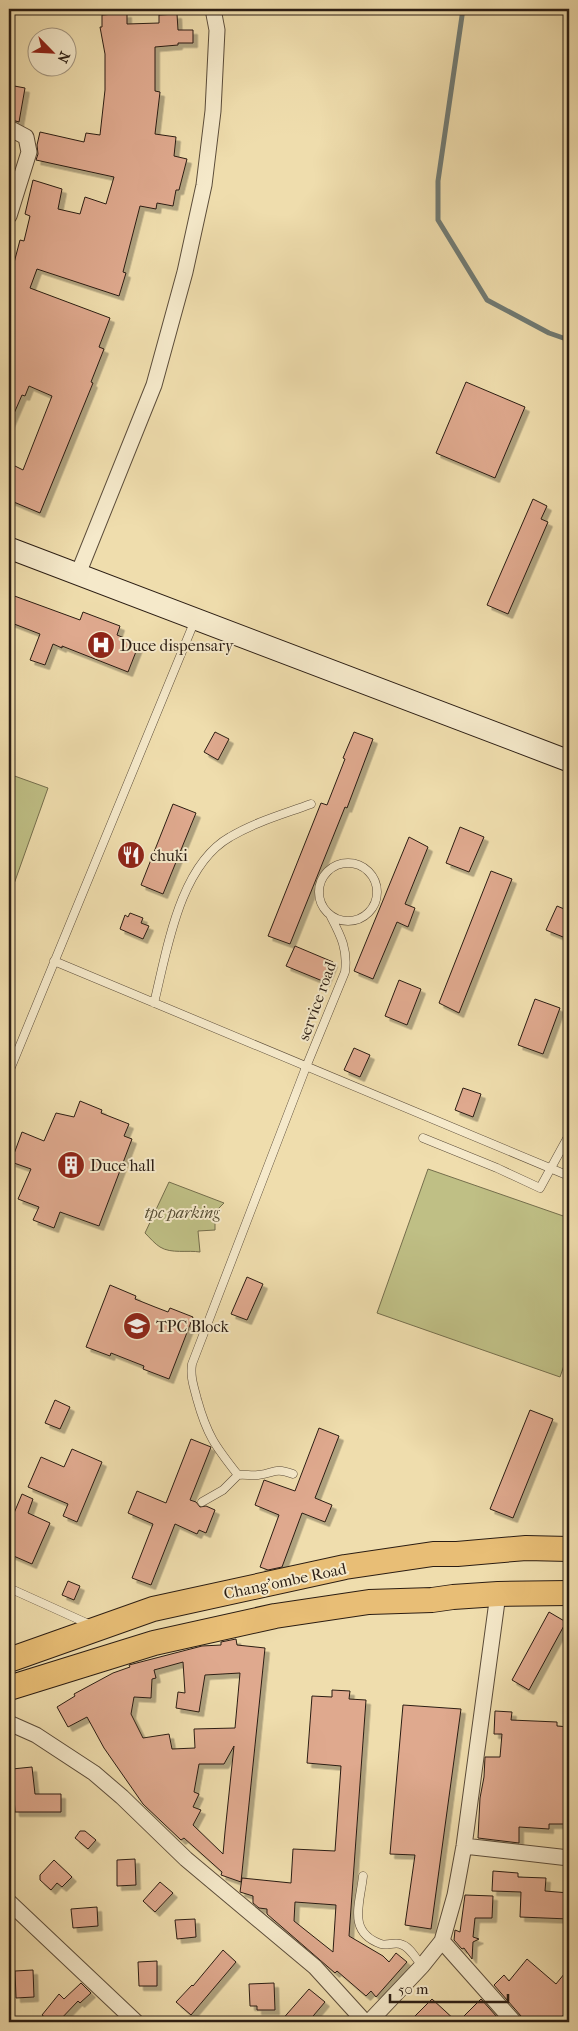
<svg xmlns="http://www.w3.org/2000/svg" width="578" height="2031" font-family="'IM FELL French Canon',serif">
<style>
.green{fill:#bfbf85;stroke:#756e4c}
.lines{fill:none;stroke-linecap:round;stroke-linejoin:round}
.stream{stroke:#717b74;stroke-width:5}
.building{fill:#dfa98e;stroke:#2b1d13;fill-rule:evenodd;filter:url(#shadow)}
.lane-casing{stroke:#5c4d3a;stroke-width:9}
.street-casing{stroke:#5c4d3a;stroke-width:17}
.secondary-casing{stroke:#2b1d13;stroke-width:23}
.primary-casing{stroke:#2b1d13;stroke-width:26}
.lane{stroke:#f5e9ca;stroke-width:8}
.street{stroke:#f5e9ca;stroke-width:15}
.secondary{stroke:#f5e9ca;stroke-width:21}
.primary{stroke:#e8be76;stroke-width:24}
.labels{text-anchor:middle;dominant-baseline:central;stroke-width:4;stroke-linejoin:round;paint-order:stroke}
.poi-label{font-size:16px;fill:#2b1d13;stroke:#f5e9ca;text-anchor:start}
.street-label{font-size:16px;fill:#2b1d13;stroke:#f5e9ca}
.park-label{font-size:16px;font-style:italic;fill:#574e35;stroke:#f5e9ca}
</style>
<defs>
<filter id="shadow"><feDropShadow dx="4.5" dy="4.5" stdDeviation="0" flood-color="#0004"/></filter>
</defs>
<rect width="100%" height="100%" fill="#efddad"/>
<filter id="stains"><feTurbulence type="fractalNoise" baseFrequency=".004" numOctaves="4"/><feColorMatrix values="0 0 0 0 .2 0 0 0 0 .09 0 0 0 0 .02 0 0 0 .5 -.17"/></filter>
<radialGradient id="worn" r=".72"><stop offset=".6" stop-color="#630" stop-opacity="0"/><stop offset="1" stop-color="#630" stop-opacity=".3"/></radialGradient>
<path class="green" d="M 9,774 L 48,788 L 9,898 Z
M 428,1169 L 569,1218 L 569,1351 L 560,1377 L 377,1313 Z
M 169,1182 L 224,1203 L 215,1212 L 215,1230 L 198,1231 L 200,1252 C 188,1250 171,1254 160,1247 C 155,1244 150,1238 145,1233 Z"/>
<g class="lines">
<path class="stream" d="M 463,9 L 438,181 L 438,220 L 487,300 L 549,333 L 569,340"/>
</g>
<path class="building" d="M 127,13 L 127,24 L 159,23 L 159,15 L 177,14 L 178,30 L 193,30 L 193,43 L 178,43 L 178,45 L 155,47 L 155,91 L 160,92 L 155,134 L 176,137 L 174,156 L 187,159 L 179,190 L 176,190 L 173,206 L 157,203 L 156,209 L 140,206 L 123,272 L 126,273 L 119,296 L 37,269 L 30,288 L 110,318 L 99,347 L 104,349 L 91,382 L 93,383 L 40,513 L 9,500 L 9,463 L 23,470 L 52,396 L 29,386 L 25,396 L 22,395 L 9,425 L 9,282 L 20,240 L 24,241 L 30,216 L 25,214 L 33,180 L 62,189 L 58,209 L 80,214 L 85,197 L 106,204 L 114,177 L 36,160 L 38,154 L 37,145 L 40,132 L 84,142 L 86,133 L 100,135 L 105,90 L 105,54 L 100,27 L 102,27 L 102,15 Z
M 9,85 L 25,88 L 19,122 L 9,119 Z
M 466,382 L 525,407 L 495,478 L 436,453 Z
M 533,499 L 547,506 L 541,519 L 548,522 L 508,614 L 487,605 Z
M 9,594 L 80,620 L 83,612 L 120,626 L 117,635 L 139,644 L 128,672 L 62,646 L 62,648 L 53,644 L 45,665 L 30,660 L 40,634 L 9,622 Z
M 215,732 L 229,739 L 218,760 L 204,752 Z
M 354,732 L 373,739 L 347,808 L 345,807 L 290,944 L 268,936 L 321,803 L 327,805 L 345,759 L 343,758 Z
M 173,804 L 196,813 L 163,894 L 141,885 Z
M 460,827 L 484,837 L 469,872 L 446,863 Z
M 409,837 L 428,847 L 405,904 L 415,908 L 408,927 L 397,922 L 373,979 L 354,971 Z
M 491,871 L 512,879 L 459,1013 L 439,1003 Z
M 557,906 L 569,911 L 569,923 L 563,937 L 546,930 Z
M 130,913 L 143,918 L 141,923 L 149,926 L 143,939 L 120,929 L 125,915 L 128,917 Z
M 295,946 L 333,962 L 325,982 L 286,966 Z
M 399,980 L 421,989 L 407,1025 L 385,1016 Z
M 535,999 L 560,1008 L 543,1054 L 518,1045 Z
M 354,1048 L 370,1055 L 360,1077 L 344,1070 Z
M 463,1088 L 481,1094 L 473,1117 L 455,1110 Z
M 80,1101 L 102,1110 L 101,1113 L 129,1124 L 124,1136 L 132,1139 L 99,1226 L 60,1212 L 54,1228 L 33,1220 L 39,1207 L 18,1199 L 31,1169 L 11,1162 L 22,1132 L 44,1141 L 56,1113 L 74,1117 Z
M 247,1277 L 263,1284 L 247,1320 L 231,1314 Z
M 110,1285 L 136,1296 L 135,1299 L 155,1307 L 168,1312 L 170,1308 L 193,1317 L 169,1379 L 143,1369 L 144,1366 L 111,1353 L 110,1356 L 86,1347 Z
M 55,1400 L 70,1407 L 60,1429 L 45,1423 Z
M 530,1410 L 553,1419 L 513,1518 L 490,1509 Z
M 319,1428 L 339,1436 L 315,1498 L 332,1505 L 325,1522 L 302,1513 L 282,1567 L 268,1570 L 260,1567 L 279,1515 L 255,1505 L 264,1480 L 295,1491 Z
M 191,1439 L 211,1447 L 190,1500 L 196,1502 L 200,1507 L 206,1506 L 215,1510 L 206,1533 L 199,1530 L 197,1534 L 175,1524 L 151,1585 L 132,1578 L 153,1524 L 128,1513 L 137,1491 L 166,1503 Z
M 72,1449 L 102,1462 L 77,1522 L 63,1516 L 68,1504 L 28,1487 L 41,1457 L 64,1467 Z
M 22,1494 L 33,1499 L 28,1513 L 50,1523 L 32,1564 L 9,1554 L 9,1525 Z
M 68,1581 L 80,1586 L 74,1600 L 62,1595 Z
M 549,1612 L 566,1622 L 529,1690 L 512,1680 Z
M 236,1639 L 237,1645 L 265,1648 L 241,1882 L 221,1875 L 222,1872 L 184,1838 L 181,1840 L 143,1804 L 104,1748 L 87,1717 L 68,1727 L 57,1707 L 75,1696 L 74,1694 L 113,1673 L 130,1667 L 129,1665 L 202,1646 L 221,1645 L 221,1642 ZM 183,1662 L 185,1693 L 178,1692 L 176,1708 L 199,1712 L 205,1675 L 240,1673 L 235,1728 L 194,1729 L 195,1748 L 172,1749 L 169,1734 L 143,1738 L 131,1714 L 134,1697 L 151,1698 L 152,1679 L 156,1678 L 154,1670 ZM 234,1746 L 225,1832 L 223,1854 L 193,1825 L 201,1810 L 193,1807 L 199,1794 L 194,1792 L 199,1764 L 224,1764 Z
M 332,1690 L 350,1691 L 349,1699 L 366,1700 L 349,1936 L 383,1956 L 389,1962 L 396,1953 L 407,1962 L 376,1997 L 371,1991 L 366,1996 L 337,1971 L 335,1973 L 267,1914 L 267,1909 L 259,1908 L 253,1903 L 253,1896 L 240,1892 L 242,1878 L 291,1883 L 293,1849 L 335,1851 L 341,1766 L 307,1763 L 312,1696 L 332,1697 ZM 295,1902 L 336,1905 L 333,1952 L 294,1921 Z
M 403,1705 L 461,1709 L 431,1929 L 405,1925 L 415,1855 L 390,1854 Z
M 495,1711 L 512,1712 L 511,1720 L 557,1722 L 557,1726 L 569,1727 L 569,1824 L 549,1824 L 549,1829 L 519,1827 L 519,1843 L 478,1838 L 480,1798 L 484,1777 L 485,1757 L 500,1757 L 502,1734 L 494,1734 Z
M 32,1767 L 35,1794 L 61,1794 L 61,1812 L 15,1812 L 12,1769 Z
M 80,1831 L 85,1831 L 96,1840 L 88,1849 L 75,1838 Z
M 135,1859 L 136,1885 L 117,1886 L 117,1860 Z
M 54,1860 L 72,1877 L 62,1887 L 57,1883 L 51,1890 L 40,1880 L 40,1875 Z
M 493,1871 L 518,1873 L 518,1877 L 546,1878 L 545,1891 L 569,1893 L 569,1919 L 520,1917 L 521,1892 L 492,1891 Z
M 160,1882 L 173,1893 L 155,1912 L 143,1901 Z
M 465,1895 L 493,1896 L 492,1918 L 475,1918 L 473,1937 L 479,1939 L 473,1942 L 472,1959 L 464,1948 L 462,1949 L 454,1940 L 455,1930 L 460,1932 Z
M 97,1907 L 98,1926 L 73,1928 L 71,1909 Z
M 195,1919 L 196,1937 L 177,1939 L 175,1920 Z
M 223,1950 L 236,1962 L 191,2015 L 176,2002 L 192,1985 L 193,1986 Z
M 527,1959 L 556,1984 L 569,1968 L 569,2009 L 557,2022 L 523,2022 L 521,2016 L 494,1985 L 504,1975 L 509,1981 Z
M 157,1961 L 157,1986 L 139,1986 L 138,1962 Z
M 33,1970 L 34,1997 L 16,1998 L 15,1971 Z
M 81,1983 L 91,1993 L 80,2003 L 78,2001 L 58,2022 L 51,2022 L 42,2015 L 59,1994 L 64,1999 Z
M 274,1983 L 275,2010 L 257,2010 L 257,2006 L 250,2006 L 249,1984 Z
M 309,1989 L 325,2002 L 308,2022 L 280,2022 Z
M 432,1999 L 457,2022 L 409,2022 Z
M 481,1999 L 497,2017 L 492,2022 L 458,2022 Z"/>
<g class="lines">
<g class="lane-casing">
<path id="lane" d="M319 892a29 29 0 1 1 58 0a29 29 0 1 1-58 0Z
M 54,961 L 569,1176
M 154,1003 C 167,951 179,866 230,837 C 255,822 284,814 311,804
M 9,1072 L 195,620
M 423,1138 L 497,1168 L 540,1188 L 569,1135
M 238,1475 C 215,1446 207,1435 197,1399 C 194,1387 190,1377 192,1364 L 306,1067 L 345,972 C 348,950 341,936 331,917
M 202,1502 L 223,1490 L 238,1475 C 245,1474 251,1476 258,1475 C 276,1473 273,1467 293,1474
M 9,1588 L 91,1625
M 363,1876 C 360,1904 347,1932 381,1944 C 387,1946 394,1942 400,1944 C 410,1946 416,1959 422,1966"/>
</g>
<g class="street-casing">
<path id="street" d="M 9,128 L 26,137 L 29,152 L 9,216
M 78,574 L 154,385 L 185,272 L 204,185 L 213,111 L 217,30 L 213,9
M 9,1723 L 36,1735 L 94,1773 L 122,1797 L 186,1859 L 315,1967 L 365,2022
M 464,1846 L 569,1858
M 9,1902 L 136,2022
M 442,1941 L 514,2022
M 369,2022 L 422,1966 L 442,1941 L 455,1895 L 464,1846 L 498,1594"/>
</g>
<g class="secondary-casing">
<path id="secondary" d="M 9,548 L 569,761"/>
</g>
<g class="primary-casing">
<path id="primary" d="M 9,1660 L 153,1609 L 345,1567 L 433,1554 L 457,1554 L 526,1548 L 569,1549
M 9,1688 L 154,1643 L 275,1616 L 369,1602 L 432,1600 L 453,1597 L 498,1594 L 569,1593"/>
</g>
<use href="#lane" class="lane"/>
<use href="#street" class="street"/>
<use href="#secondary" class="secondary"/>
<use href="#primary" class="primary"/>
</g>
<defs>
<g id="hospital-disc" transform="scale(1.4375)"><circle r="9.5" fill="#8f2418" stroke="#f5e9ca"/><path d="M-5-5h3v3.5h4V-5h3V5h-3V1.5h-4V5h-3Z" fill="#fff"/></g>
<g id="restaurant-disc" transform="scale(1.4375)"><circle r="9.5" fill="#8f2418" stroke="#f5e9ca"/><path d="M-5-6h1v4h1v-4h1v4h1v-4h1v5L-1.5 .5V6h-2V.5L-5-1ZM5-6V6H3V1.5H1.5Q1.5-4 5-6Z" fill="#fff"/></g>
<g id="building-disc" transform="scale(1.4375)"><circle r="9.5" fill="#8f2418" stroke="#f5e9ca"/><path d="M-4-6H4V6H1V3H-1V6H-4ZM-2.5-4.3h1.7v1.8h-1.7ZM.8-4.3h1.7v1.8H.8ZM-2.5-1h1.7V.8h-1.7ZM.8-1h1.7V.8H.8Z" fill="#fff"/></g>
<g id="university-disc" transform="scale(1.4375)"><circle r="9.5" fill="#8f2418" stroke="#f5e9ca"/><path d="M0-5L7-2L0 1L-7-2ZM-4 1L0 2.5L4 1V4Q0 6-4 4Z" fill="#fff"/></g>
</defs>
<g fill-rule="evenodd">
<use href="#hospital-disc" x="101" y="645"/>
<use href="#restaurant-disc" x="131" y="855"/>
<use href="#building-disc" x="71" y="1165"/>
<use href="#university-disc" x="137" y="1326"/>
</g>
<g class="labels">
<g class="poi-label">
<text x="120" y="645">Duce dispensary</text>
<text x="150" y="855">chuki</text>
<text x="90" y="1165">Duce hall</text>
<text x="156" y="1326">TPC Block</text>
</g>
<g class="street-label">
<text transform="translate(317 1001) rotate(-70)">service road</text>
<text transform="translate(285 1581) rotate(-12)">Chang'ombe Road</text>
</g>
<g class="park-label">
<text x="182" y="1212">tpc parking</text>
</g>
</g>
<rect width="578" height="2031" fill="none" stroke="#efddad" stroke-width="30"/>
<rect x="10" y="10" width="558" height="2011" fill="none" stroke="#2b1d13" stroke-width="2.5"/>
<rect x="15" y="15" width="548" height="2001" fill="none" stroke="#2b1d13"/>
<g transform="translate(52 52) rotate(114)"><circle r="24" fill="#f5e9ca" stroke="#a49781"/>
<path d="M0-4L9 19L0 12L-9 19Z" fill="#8f2418"/>
<text y="-8" font-size="14" font-weight="bold" text-anchor="middle" fill="#2b1d13">N</text>
</g>
<path d="M390 1994v8h118v-8" fill="none" stroke="#2b1d13" stroke-width="2.5"/>
<text x="398" y="1994" font-size="15" fill="#2b1d13" stroke="#f5e9ca" stroke-width="4" paint-order="stroke">50 m</text>
<rect width="100%" height="100%" filter="url(#stains)"/>
<rect width="100%" height="100%" fill="url(#worn)"/>
</svg>
